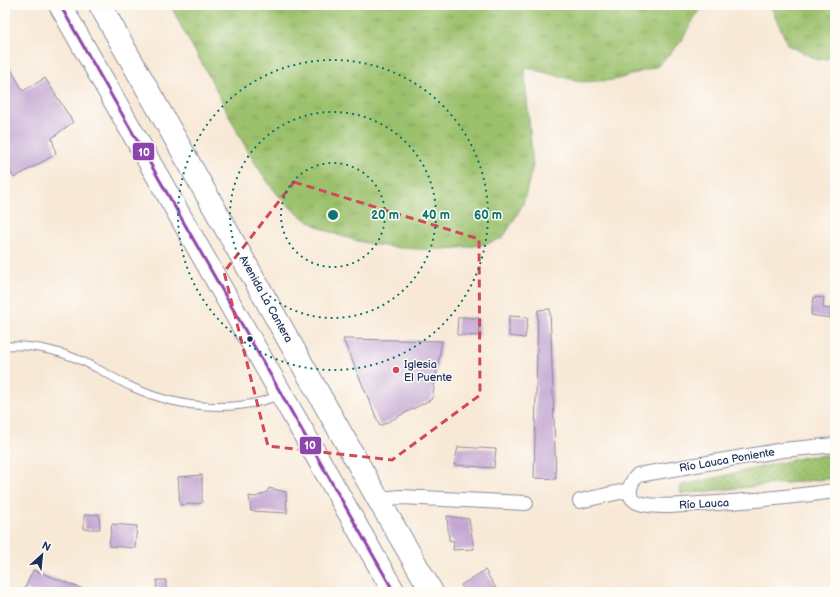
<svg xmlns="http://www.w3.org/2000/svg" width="840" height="597" font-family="'Balsamiq Sans',sans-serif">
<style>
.grass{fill:url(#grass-tufts);stroke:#5c7865}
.park{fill:url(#park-dots);stroke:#5c7865}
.building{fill:#c3a4d1}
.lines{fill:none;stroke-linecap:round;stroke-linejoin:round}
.service-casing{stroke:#8a8c9a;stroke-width:9}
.minor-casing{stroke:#8a8c9a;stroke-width:16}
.trunk-casing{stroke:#8a8c9a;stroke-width:24}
.service{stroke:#fff;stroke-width:7}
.minor{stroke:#fff;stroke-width:14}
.trunk{stroke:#fff;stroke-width:22}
.bus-1-casing{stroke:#fdfcf7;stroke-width:6}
.bus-1{stroke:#8e44ad;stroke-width:3}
.marked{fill:none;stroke:#d1495b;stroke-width:3;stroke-dasharray:8 5;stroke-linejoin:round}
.ring{fill:none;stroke:#0f766e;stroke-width:2;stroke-dasharray:2 4}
.bus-dot{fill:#1b2f5e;stroke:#fdfcf7;stroke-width:1.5}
.poi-dot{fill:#d1495b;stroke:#fdfcf7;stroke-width:1.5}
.labels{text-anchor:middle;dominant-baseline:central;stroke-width:3;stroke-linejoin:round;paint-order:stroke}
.street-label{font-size:11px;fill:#1b2f5e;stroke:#fdfcf7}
.poi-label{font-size:11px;fill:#1b2f5e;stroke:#fdfcf7;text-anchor:start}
.centre{fill:#0f766e;stroke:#fdfcf7;stroke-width:2}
.ring-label{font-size:12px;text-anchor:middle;font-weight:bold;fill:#0f766e;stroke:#fdfcf7;stroke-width:3;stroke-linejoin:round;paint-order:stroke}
.line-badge{stroke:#fdfcf7;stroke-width:1.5}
.badge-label{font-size:11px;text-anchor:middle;font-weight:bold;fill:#fff}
</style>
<defs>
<pattern id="grass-tufts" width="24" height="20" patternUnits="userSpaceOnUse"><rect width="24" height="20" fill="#9cc16c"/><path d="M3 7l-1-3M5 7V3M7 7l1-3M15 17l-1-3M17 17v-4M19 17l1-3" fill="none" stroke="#7e9d5c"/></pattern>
<pattern id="park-dots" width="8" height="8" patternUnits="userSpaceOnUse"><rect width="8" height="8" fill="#9cc16c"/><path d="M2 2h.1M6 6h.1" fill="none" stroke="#7e9d5c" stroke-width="1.8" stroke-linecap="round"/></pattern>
</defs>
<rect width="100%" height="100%" fill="#fdfcf7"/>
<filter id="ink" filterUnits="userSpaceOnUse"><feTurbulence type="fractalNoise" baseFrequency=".025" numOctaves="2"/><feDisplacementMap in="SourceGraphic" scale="8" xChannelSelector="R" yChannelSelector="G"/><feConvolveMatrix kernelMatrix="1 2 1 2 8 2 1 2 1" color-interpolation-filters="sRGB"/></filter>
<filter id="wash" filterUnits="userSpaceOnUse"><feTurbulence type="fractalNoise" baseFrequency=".012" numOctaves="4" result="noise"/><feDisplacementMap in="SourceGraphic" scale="16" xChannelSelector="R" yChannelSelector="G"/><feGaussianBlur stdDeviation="0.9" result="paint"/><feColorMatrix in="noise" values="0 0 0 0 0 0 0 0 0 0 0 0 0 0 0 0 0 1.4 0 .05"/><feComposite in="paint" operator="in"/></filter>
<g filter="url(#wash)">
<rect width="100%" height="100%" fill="#f8e8d6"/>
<path class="grass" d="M 171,5 L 702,5 L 679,44 L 658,66 L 615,80 L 581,82 L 524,67 L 533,165 L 523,204 L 503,238 C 494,241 484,245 474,246 C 423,254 346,248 302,217 C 261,188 234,124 211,80 C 198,55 182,31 171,5 Z
M 770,5 L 835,5 L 835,57 L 818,60 L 788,45 Z"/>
<path class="park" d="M 835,454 L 835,478 L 681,494 L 679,486 L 805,457 Z"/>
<g id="blocks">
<path class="building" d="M 5,58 L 23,91 L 45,78 L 73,122 L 52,138 L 56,154 L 14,178 L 5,162 Z
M 814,297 L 824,298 L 823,308 L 831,309 L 830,318 L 811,315 Z
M 550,309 L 556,479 L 534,478 L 538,310 Z
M 509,316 L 528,317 L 525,338 L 509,336 Z
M 458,317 L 479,318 L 480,336 L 457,335 Z
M 343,339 L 442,341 L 432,399 L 380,426 Z
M 458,447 L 496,449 L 494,468 L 454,465 Z
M 202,475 L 202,503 L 180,505 L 178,477 Z
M 269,488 L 286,492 L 287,513 L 251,511 L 249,496 L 256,497 L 267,492 Z
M 99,514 L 100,529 L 84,529 L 84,515 Z
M 447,516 L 469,519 L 474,549 L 453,550 L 454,541 L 449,540 Z
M 112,524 L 137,526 L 135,548 L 109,546 Z
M 33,570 L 91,592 L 32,592 L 25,588 Z
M 485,570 L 498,592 L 465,592 L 461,585 Z
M 157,580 L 166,580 L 166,592 L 156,592 Z
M 311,588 L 327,589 L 327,592 L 309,592 Z"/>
</g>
</g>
<g filter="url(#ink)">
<use href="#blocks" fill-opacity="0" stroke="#8a8c9a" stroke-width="1"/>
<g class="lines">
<g class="service-casing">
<path id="service" d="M 5,346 C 36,344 69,353 96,368 C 109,374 120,382 134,388 C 178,408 234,414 280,395"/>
</g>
<g class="minor-casing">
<path id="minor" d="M 835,445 L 783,450 L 638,475 C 627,485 626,501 643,504 C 661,508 681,505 698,504 C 744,502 789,497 835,491
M 378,499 L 401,497 L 526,503
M 580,501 L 629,490"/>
</g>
<g class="trunk-casing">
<path id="trunk" d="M 60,5 L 394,592
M 100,5 L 378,499 L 432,592"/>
</g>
<use href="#service" class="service"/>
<use href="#minor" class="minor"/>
<use href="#trunk" class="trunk"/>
<g class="bus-1-casing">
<path id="bus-1" d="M 60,5 L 394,592"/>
</g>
<use href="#bus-1" class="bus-1"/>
</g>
</g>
<path class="marked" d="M 294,182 L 479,239 L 480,395 L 392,460 L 268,446 L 224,272 Z"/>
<g class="ring">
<circle cx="333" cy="215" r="52"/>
<circle cx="333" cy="215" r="103"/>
<circle cx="333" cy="215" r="155"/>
</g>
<circle class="bus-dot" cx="250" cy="339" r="3.5"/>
<circle class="poi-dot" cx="396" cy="370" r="4"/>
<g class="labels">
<g class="street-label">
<text transform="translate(266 299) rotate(61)">Avenida La Cantera</text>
<text transform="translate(727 460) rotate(-10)">Río Lauca Poniente</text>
<text transform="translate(704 504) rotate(-3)">Río Lauca</text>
</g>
<g class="poi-label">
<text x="404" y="364">Iglesia<tspan x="404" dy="13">El Puente</tspan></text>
</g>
</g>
<circle cx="333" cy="215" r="6" class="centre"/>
<g class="ring-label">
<text x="385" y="219">20 m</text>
<text x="436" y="219">40 m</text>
<text x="488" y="219">60 m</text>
</g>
<g class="line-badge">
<rect x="132" y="142" width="23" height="19" rx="4" fill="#8e44ad"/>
<rect x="299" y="436" width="23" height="19" rx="4" fill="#8e44ad"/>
</g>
<g class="badge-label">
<text x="144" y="156">10</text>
<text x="310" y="449">10</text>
</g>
<rect width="840" height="597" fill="none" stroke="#fdfcf7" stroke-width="20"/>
<g transform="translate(42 555) rotate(27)" stroke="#fdfcf7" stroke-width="3" paint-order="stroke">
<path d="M0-3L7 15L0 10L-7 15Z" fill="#1b2f5e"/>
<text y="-6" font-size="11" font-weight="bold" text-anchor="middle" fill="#1b2f5e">N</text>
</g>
</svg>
